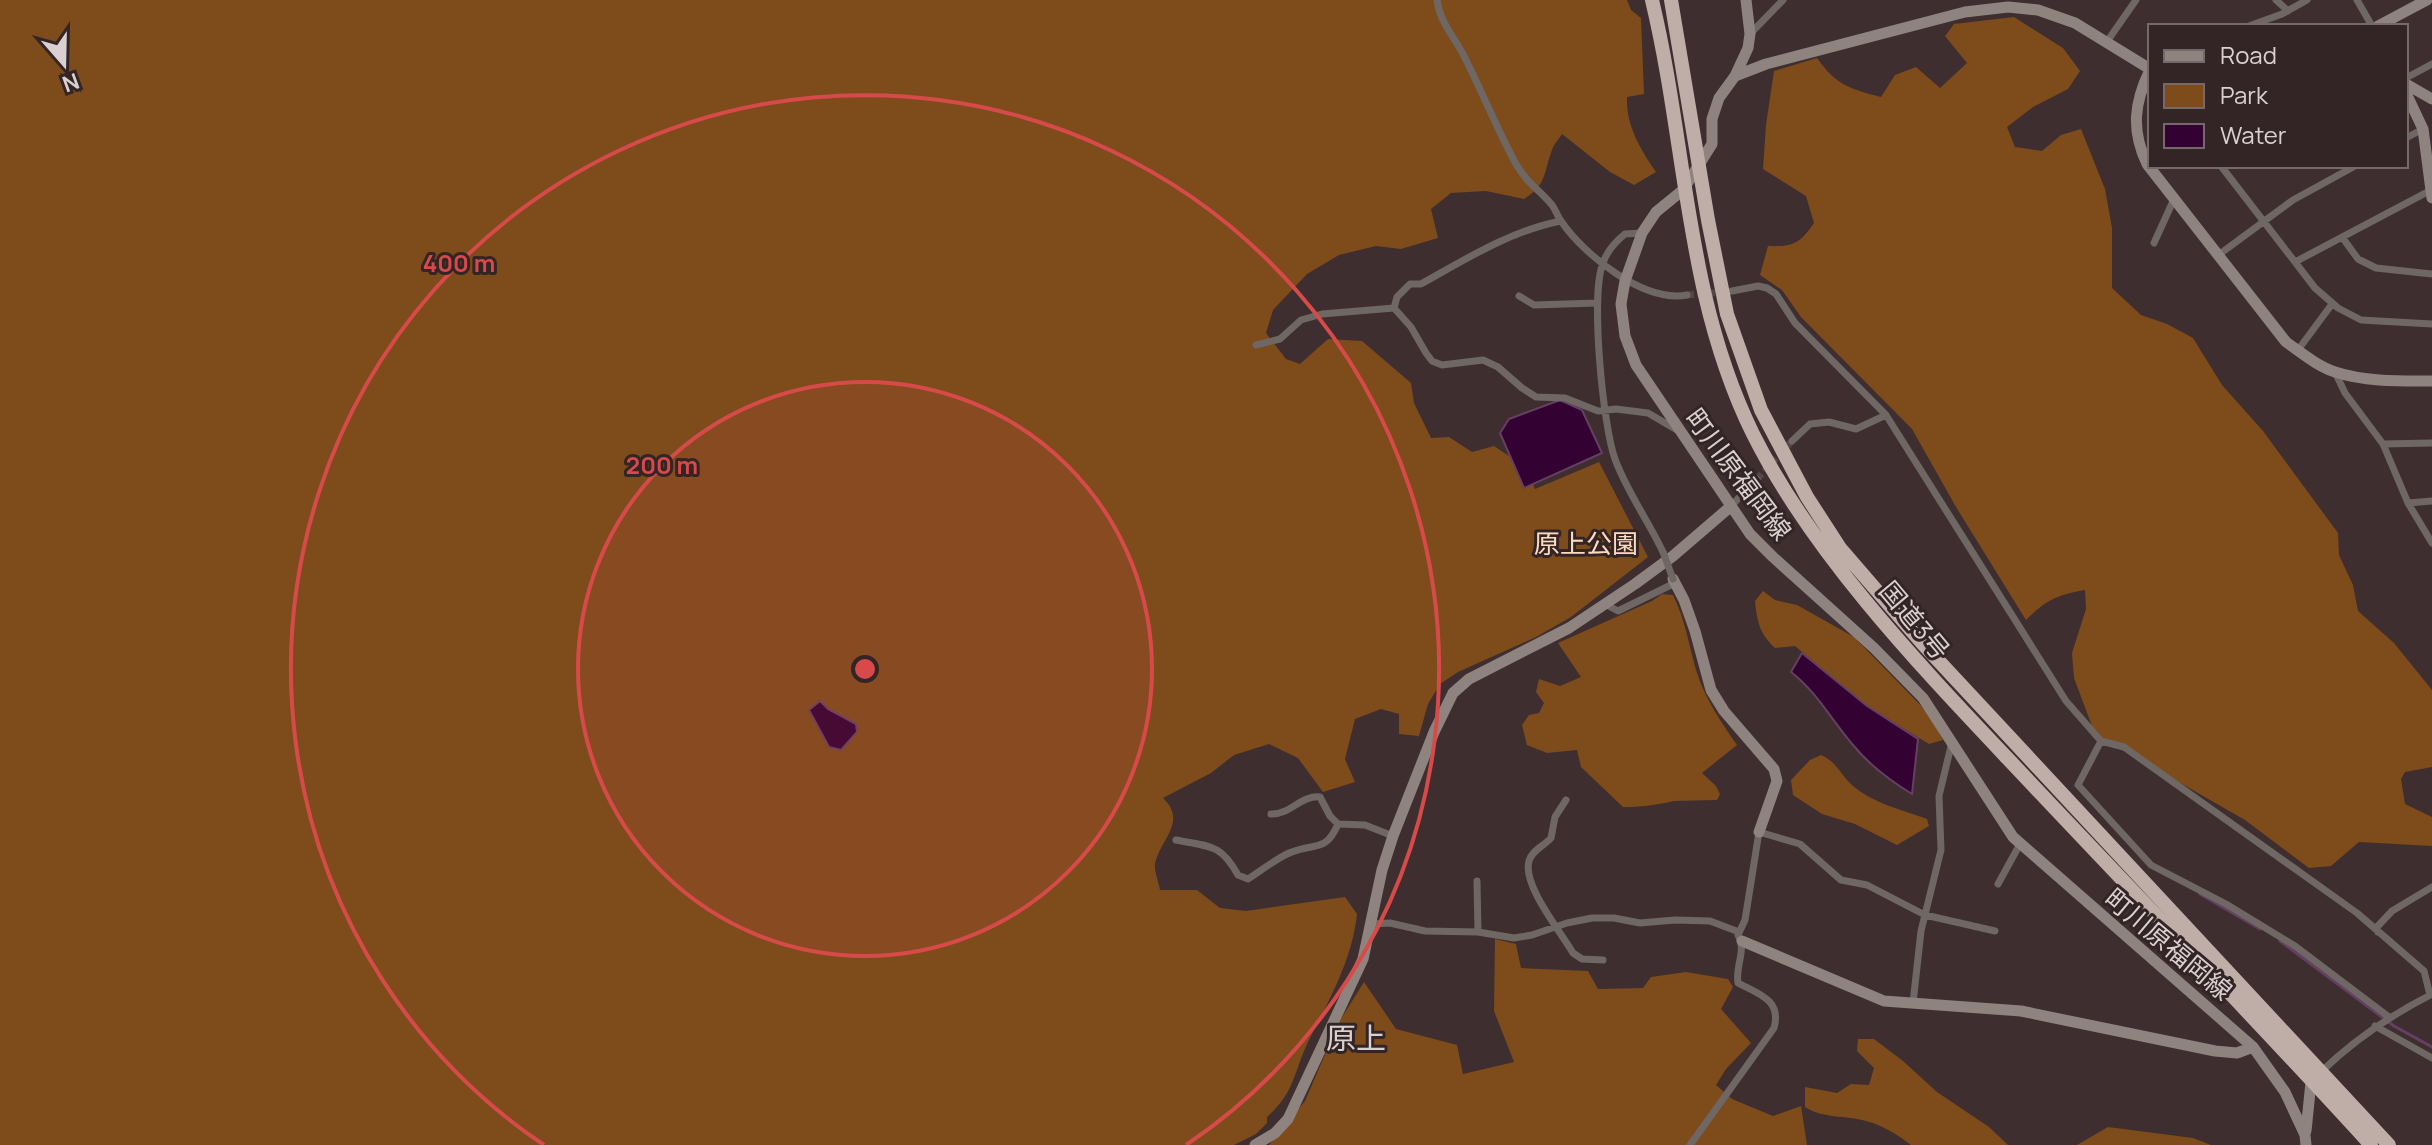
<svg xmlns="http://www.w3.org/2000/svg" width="2432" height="1145" font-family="Manrope,'Noto Sans JP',sans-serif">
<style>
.green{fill:#7e4b1b}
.water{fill:#330232;stroke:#654062;stroke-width:2}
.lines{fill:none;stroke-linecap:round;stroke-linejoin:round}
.stream{stroke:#654062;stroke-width:3}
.street-tunnel{stroke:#554647;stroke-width:7;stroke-dasharray:7 3.5;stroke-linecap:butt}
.street{stroke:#6e6764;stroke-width:7}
.secondary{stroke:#8f837f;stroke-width:11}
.highway{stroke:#bfada7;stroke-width:14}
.street-bridge{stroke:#6e6764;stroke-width:7}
.ring{fill:none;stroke:#d74a4a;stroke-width:4}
.labels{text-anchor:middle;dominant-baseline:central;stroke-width:6;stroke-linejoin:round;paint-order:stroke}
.street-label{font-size:26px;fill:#dad0d1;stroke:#332525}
.park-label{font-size:26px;fill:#fddbc1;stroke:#332525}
.quarter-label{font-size:30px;fill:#dad0d1;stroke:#332525}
.centre{fill:#d74a4a;stroke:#332525;stroke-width:4}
.ring-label{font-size:24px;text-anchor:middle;font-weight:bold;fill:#d74a4a;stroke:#332525;stroke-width:6;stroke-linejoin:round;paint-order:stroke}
</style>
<rect width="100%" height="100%" fill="#3e2e2f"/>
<path class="green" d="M 0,0 L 1627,0 L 1631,10 L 1641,18 L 1644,94 L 1627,97 C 1626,126 1640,148 1656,172 L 1634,185 L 1610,172 L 1562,134 C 1559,139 1554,144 1552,150 C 1544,171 1547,185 1524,199 L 1486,191 L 1451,193 L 1431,209 L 1438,238 L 1401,249 L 1376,246 L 1339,255 L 1307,274 L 1273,310 L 1266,333 L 1286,359 L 1300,364 L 1328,339 L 1362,341 L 1411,383 L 1414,403 L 1431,438 L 1449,437 L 1472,452 L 1494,446 L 1524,466 L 1535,489 L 1599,462 L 1648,557 L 1571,617 L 1536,637 L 1458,672 L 1440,684 L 1428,704 L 1419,736 L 1399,734 L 1399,714 L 1381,709 L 1355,719 L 1345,759 L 1355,782 L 1323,792 L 1298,758 L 1269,744 L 1234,755 L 1211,773 L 1163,798 C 1188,822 1160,839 1155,864 C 1154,871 1159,883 1160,890 L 1197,890 L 1220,908 L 1246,911 L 1345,897 L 1357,914 C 1352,961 1329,1000 1308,1042 C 1293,1074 1295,1092 1267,1117 L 1267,1123 L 1256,1134 L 1234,1145 L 0,1145 Z
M 2014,17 L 2063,48 L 2080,71 L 2068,89 L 2033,107 L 2007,127 L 2015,147 L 2042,151 L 2061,135 L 2081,129 L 2105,189 L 2112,228 L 2112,288 L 2141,315 L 2167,324 L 2193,338 L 2222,385 L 2263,431 L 2338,533 L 2339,555 L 2353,585 L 2358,611 L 2394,643 L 2432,690 L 2432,767 L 2405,772 L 2401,779 L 2405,804 L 2432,817 L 2432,846 L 2359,842 L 2331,866 L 2309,868 L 2245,820 L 2095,734 L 2074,678 L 2072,653 L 2086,609 L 2085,590 C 2057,595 2046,600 2026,620 L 1956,507 L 1912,429 L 1801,317 L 1782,290 L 1760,275 L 1768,246 C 1794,247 1800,243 1814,223 L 1806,196 L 1763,169 L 1766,125 L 1774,71 L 1817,58 C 1836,85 1850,89 1881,97 L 1895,75 L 1916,67 L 1940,88 L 1967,63 L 1945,36 L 1954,24 Z
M 1763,591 L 1775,600 L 1797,605 L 1854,637 L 1930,715 L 1943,740 L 1929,744 L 1867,706 L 1795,646 L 1775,648 C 1760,634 1757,622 1755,601 Z
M 1662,594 L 1673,595 C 1686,621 1689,647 1697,673 C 1706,700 1721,722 1737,745 L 1702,773 L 1716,786 L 1720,794 L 1717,800 L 1673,801 C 1666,804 1632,808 1623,807 L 1581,767 L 1577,750 L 1547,753 L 1527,745 L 1522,725 L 1529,715 L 1539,713 L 1544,703 L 1536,692 L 1539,679 L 1560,686 L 1581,677 L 1558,643 L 1652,601 Z
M 1821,755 C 1836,761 1841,775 1852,785 C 1872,803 1903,810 1927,819 L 1929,826 L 1897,845 L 1855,824 L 1822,814 L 1793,795 L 1791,780 L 1810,760 Z
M 1495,939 L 1516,944 L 1521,968 L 1588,971 L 1598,989 L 1643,988 L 1651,977 L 1686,972 L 1728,979 L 1733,987 L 1721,1009 L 1751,1043 L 1726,1069 L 1716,1085 L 1732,1099 L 1773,1116 L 1801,1106 L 1807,1145 L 1269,1145 L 1305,1101 L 1339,1022 L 1364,982 L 1396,1029 L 1457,1045 L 1463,1074 L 1514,1062 L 1494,1011 Z
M 1858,1039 L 1874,1039 L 1903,1061 L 1937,1092 L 1989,1127 L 2008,1145 L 1911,1145 C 1898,1135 1882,1125 1866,1121 C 1846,1115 1823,1119 1805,1107 L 1805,1087 L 1837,1093 L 1851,1084 L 1869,1085 L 1874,1068 L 1857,1051 Z
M 2108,1127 L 2193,1138 L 2211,1145 L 2077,1145 Z"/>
<path class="water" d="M 1560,400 L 1582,410 L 1602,453 L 1524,488 L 1500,433 L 1509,419 Z
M 1802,653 L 1867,706 L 1918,739 L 1912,794 C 1889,780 1870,766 1853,745 C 1832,721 1817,692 1791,672 Z
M 820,701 L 828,709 L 856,724 L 857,732 L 841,750 L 829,747 L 809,710 Z"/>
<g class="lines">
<path class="stream" d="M 2200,894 L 2260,929
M 2280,941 L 2394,1026 L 2432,1047"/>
<path class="street-tunnel" d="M 1687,295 L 1724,292
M 1757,479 L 1792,441"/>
<path class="street" d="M 1437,0 C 1440,24 1456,38 1466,60 C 1483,94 1498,131 1516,164 C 1528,185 1539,189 1552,205 C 1556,210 1557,216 1561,221 C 1584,255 1644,303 1687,295
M 2276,0 L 2288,11
M 2357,0 L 2372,26
M 2249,26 L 2282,14 L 2307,0
M 1750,34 L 1783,0
M 2106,43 L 2136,0
M 2406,78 L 2432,64
M 2406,138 L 2423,129
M 2221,166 L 2315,288 L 2338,308 L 2361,320 L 2432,324
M 1561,221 C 1510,231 1466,259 1421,284 L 1410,284 L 1397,297 L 1394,308 L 1411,327 L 1426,353 L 1432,361 L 1442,365 L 1483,360 L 1498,367 L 1522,388 L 1536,397 L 1565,398 L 1598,411 L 1616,409 L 1648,413 L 1677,430
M 1642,233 L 1625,234 C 1615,242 1607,251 1603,263 C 1590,295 1603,426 1615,459 C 1627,492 1648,520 1663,552
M 2342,237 L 2358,259 L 2376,268 L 2432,274
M 2154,243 L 2174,199
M 2217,256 L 2293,200 L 2355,166
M 2295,262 L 2431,190
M 1732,291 L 1758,286 L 1767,288 L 1776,294 L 1795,323 L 1886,415 L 2066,701 L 2101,741 L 2124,747 L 2357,913 L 2424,971 L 2430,995
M 1519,296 L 1534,305 L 1597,303
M 1256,345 L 1280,339 L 1301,320 L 1322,314 L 1394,308
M 2298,350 L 2332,304
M 2335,372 L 2345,393 L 2383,444 L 2408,503 L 2432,543
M 1792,441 L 1810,424 L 1829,422 L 1856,429 L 1886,415
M 2383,444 L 2432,443
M 2408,503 L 2432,501
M 1731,506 L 1757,479
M 1605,604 L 1618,611 L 1675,583
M 2101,741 L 2078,785 L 2151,865 L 2226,904 L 2295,946 L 2389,1017
M 1566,800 L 1555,817 L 1551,838 C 1544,846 1532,850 1529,861 C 1522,885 1561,932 1573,953 L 1582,959 L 1603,960
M 1271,814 C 1290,815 1301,795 1320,797 L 1330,816 L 1338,824
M 1176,840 C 1210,847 1220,843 1238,875 L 1248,879 C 1259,872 1281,855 1292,852 C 1316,843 1326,852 1338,824 L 1365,825 L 1393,836
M 1477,881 L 1478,932
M 1998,884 L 2020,844
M 1371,924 L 1390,923 L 1425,931 L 1478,932 L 1514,938 L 1532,935 L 1567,923 L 1592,918 L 1614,918 L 1640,923 L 1675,920 L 1710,921 L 1739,932
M 2378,932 L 2377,927 L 2392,911 L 2432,887
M 1913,1003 L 1921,931 L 1941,850 L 1939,796 L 1952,742
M 2375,1026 L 2432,1058
M 2322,1071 C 2355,1039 2391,1015 2432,994
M 1690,1145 L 1774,1028 C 1782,1000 1759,994 1738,983 C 1735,966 1747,950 1738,935 L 1745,920 L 1759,832 L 1800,844 L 1841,880 L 1867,885 L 1925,915 L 1995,931"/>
<path class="secondary" d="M 1746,0 L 1750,34 L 1748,48 L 1735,76 L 1719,98 L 1712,119 L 1712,144 L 1683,190 L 1656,212 L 1642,233 L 1625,281 L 1621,304 L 1625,336 L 1636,365 L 1750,534 L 1773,557 L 1874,648 L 1923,698 L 2013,837 L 2253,1047 L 2285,1092 L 2305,1135 L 2306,1145
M 2378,26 L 2427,0
M 2150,70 C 2134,103 2131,130 2147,164 L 2286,342 C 2302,353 2317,366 2335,372 C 2366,382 2400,381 2432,381
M 1735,76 L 1766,64 L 1965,12 L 2008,7 L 2038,10 L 2075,23 L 2150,69
M 2406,84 L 2432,99
M 2406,93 L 2423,129 L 2432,198
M 1673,579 L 1684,600 L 1695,631 L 1711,690 L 1724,711 L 1774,769 L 1777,781 L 1759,832
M 1742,941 L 1884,1001 L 2021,1011 L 2215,1051 L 2237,1053 L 2253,1047
M 2306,1131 L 2311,1082 L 2315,1078
M 1255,1145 L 1275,1133 L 1288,1119 L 1363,959 L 1382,870 L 1393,836 L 1434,732 L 1453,693 L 1469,679 L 1569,628 L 1635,584 L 1673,556 L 1730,507"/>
<path class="highway" d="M 1652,0 C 1687,146 1685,296 1753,434 C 1816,560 1930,676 2026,778 C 2141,900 2258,1021 2371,1145
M 1671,0 L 1708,220 L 1727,314 L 1761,410 L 1807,497 L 1840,548 L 1922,643 L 2389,1145"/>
<path class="street-bridge" d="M 1663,552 L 1673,579"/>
</g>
<circle cx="865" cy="669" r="287" fill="#d74a4a" fill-opacity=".12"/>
<g class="ring">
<circle cx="865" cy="669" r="287"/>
<path d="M544 1145A574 574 0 1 1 1186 1145"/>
</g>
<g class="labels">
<g class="street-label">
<text transform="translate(1739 474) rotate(53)">町川原福岡線</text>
<text transform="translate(1915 620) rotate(50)">国道3号</text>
<text transform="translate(2169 944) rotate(40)">町川原福岡線</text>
</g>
<g class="park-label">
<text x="1586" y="543">原上公園</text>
</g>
<g class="quarter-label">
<text x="1356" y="1037">原上</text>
</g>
</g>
<circle cx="865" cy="669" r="12" class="centre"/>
<g class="ring-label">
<text x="459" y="272">400 m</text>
<text x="662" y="474">200 m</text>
</g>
<rect x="2148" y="24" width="260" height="144" fill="#332525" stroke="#76696a" stroke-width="2"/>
<rect x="2164" y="50" width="40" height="12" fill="#8f837f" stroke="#76696a" stroke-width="2"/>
<text x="2220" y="64" font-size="24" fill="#dad0d1">Road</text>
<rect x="2164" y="84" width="40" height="24" fill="#7e4b1b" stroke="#76696a" stroke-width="2"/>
<text x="2220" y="104" font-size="24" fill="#dad0d1">Park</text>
<rect x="2164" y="124" width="40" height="24" fill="#330232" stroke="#76696a" stroke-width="2"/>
<text x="2220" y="144" font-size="24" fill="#dad0d1">Water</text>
<g transform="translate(64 64) rotate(160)" stroke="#332525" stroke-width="6" paint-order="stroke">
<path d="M0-6L14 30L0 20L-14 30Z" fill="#dad0d1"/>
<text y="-12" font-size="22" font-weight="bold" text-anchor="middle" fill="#dad0d1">N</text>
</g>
</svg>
